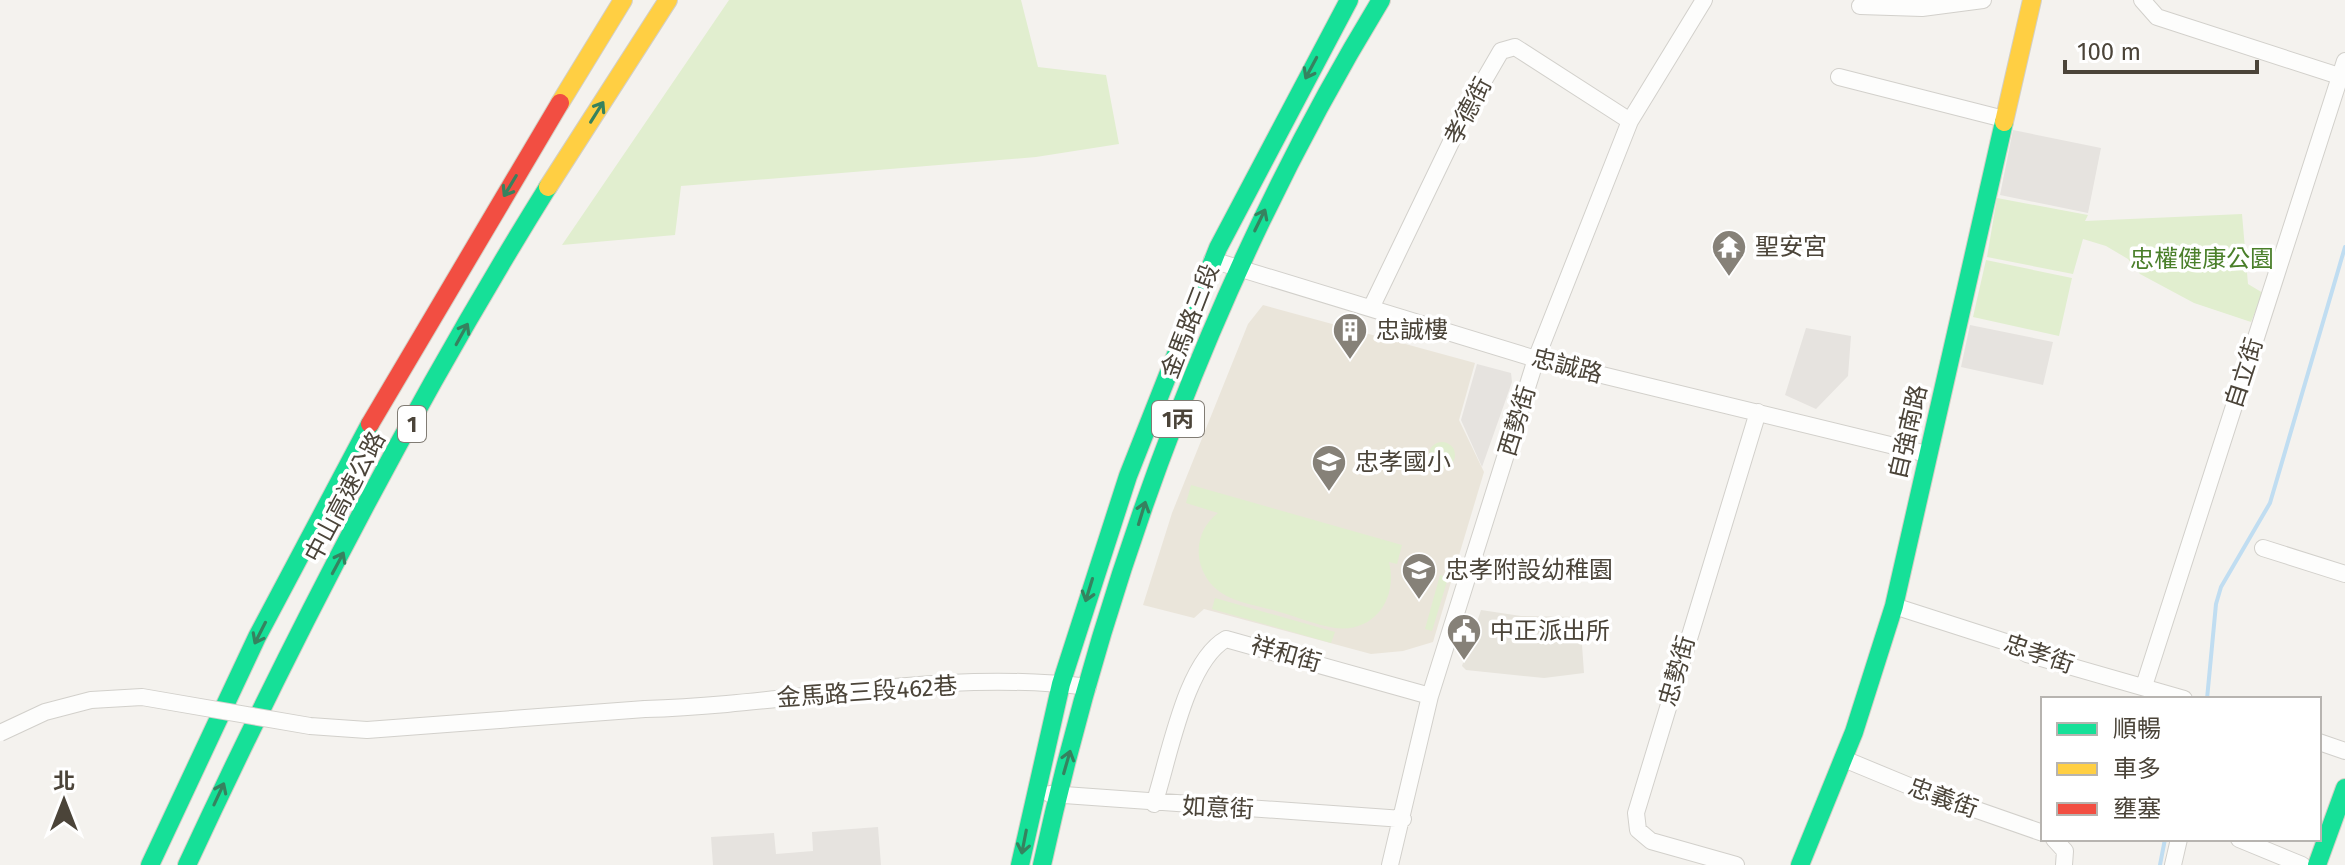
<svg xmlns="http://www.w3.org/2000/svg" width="2345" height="865" font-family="'Fira Sans','Noto Sans TC',sans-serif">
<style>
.residential{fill:#e7e4dc}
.education{fill:#eae5da}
.green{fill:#e1eecf}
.parking{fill:#e6e3df}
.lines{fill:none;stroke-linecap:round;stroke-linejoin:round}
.stream{stroke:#c0ddf1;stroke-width:4}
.street-casing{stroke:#d2d0cb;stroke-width:18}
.fast-casing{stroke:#d3cfc5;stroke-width:20}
.slow-casing{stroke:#d3cfc5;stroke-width:20}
.jam-casing{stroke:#d3cfc5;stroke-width:20}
.street{stroke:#fdfdfc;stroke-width:16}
.fast{stroke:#16e098;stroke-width:18}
.slow{stroke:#ffcf43;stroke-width:18}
.jam{stroke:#f24e42;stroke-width:18}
.street-bridge-casing{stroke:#d2d0cb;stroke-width:18;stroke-linecap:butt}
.street-bridge{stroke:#fdfdfc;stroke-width:16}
.oneway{stroke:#36825f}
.labels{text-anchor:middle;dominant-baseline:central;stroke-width:7;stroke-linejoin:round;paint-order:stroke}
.shield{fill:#fff;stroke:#817c74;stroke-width:2}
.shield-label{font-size:22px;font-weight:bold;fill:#4b4439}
.street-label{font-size:24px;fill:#4b4439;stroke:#fff}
.poi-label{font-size:24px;fill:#4b4439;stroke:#fff;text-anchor:start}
.park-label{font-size:24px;fill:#4a7f2a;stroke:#fff}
</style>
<rect width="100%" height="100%" fill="#f4f2ee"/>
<path class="residential" d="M 1481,610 L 1521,616 L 1580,617 L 1584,673 L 1544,678 L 1466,670 L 1462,666 Z"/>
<path class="education" d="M 1263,305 L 1475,363 L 1459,420 L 1484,472 L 1433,642 L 1403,651 L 1371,654 L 1204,609 L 1194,618 L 1143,605 L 1172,513 L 1248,324 Z"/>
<path class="green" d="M 729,0 L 1021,0 L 1038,67 L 1106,75 L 1119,144 L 1036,157 L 681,186 L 675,235 L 562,245 Z
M 1997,198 L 2088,215 L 2085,221 L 2242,214 L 2248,284 L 2263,293 L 2251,322 L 2194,303 L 2140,274 L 2128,259 L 2106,246 L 2083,239 L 2073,274 L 1987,257 Z
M 1986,260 L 2072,278 L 2059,336 L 1973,317 Z
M1429 455a13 13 0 1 1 26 0a13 13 0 1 1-26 0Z
M 1191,485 L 1402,545 L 1397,564 L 1389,562 C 1398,598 1375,633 1335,628 C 1315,625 1295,616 1276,611 C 1256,605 1229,602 1214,587 C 1192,565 1194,531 1218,513 L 1186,503 Z
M 1440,575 L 1448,578 L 1432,631 L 1425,629 Z
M 1215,598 L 1335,632 L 1331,643 L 1212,609 Z"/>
<path class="parking" d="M 2013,130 L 2101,148 L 2088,213 L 2000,195 Z
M 1970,325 L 2053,342 L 2043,385 L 1961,367 Z
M 1806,328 L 1851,336 L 1848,376 L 1816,409 L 1785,395 Z
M 1477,364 L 1511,373 L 1512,382 L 1482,467 L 1461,420 Z
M 878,827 L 881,865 L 713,865 L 711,837 L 774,833 L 776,854 L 813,851 L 812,832 Z"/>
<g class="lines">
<path class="stream" d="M 2207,699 L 2216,604 L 2221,587 L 2270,503 L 2345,247
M 2160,865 L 2165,839"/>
<g class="street-casing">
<path id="street" d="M 2142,0 L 2157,17 L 2345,78
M 1860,6 L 1922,8 L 1983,0
M 1839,77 L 2004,119
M 1212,260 L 1536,359 L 1927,454
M 1371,308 L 1465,113 L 1501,51 L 1515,47 L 1630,121
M 2263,548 L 2345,574
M 1894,606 L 2006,642 L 2027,654 L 2184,699
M 2144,686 L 2345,61
M 645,709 C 792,705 941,668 1088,687
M 2319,742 L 2345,751
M 1844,759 L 1914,788 L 2043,833
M 1050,794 L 1403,819
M 1154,804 C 1169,759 1185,662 1226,639 L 1430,696
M 2054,839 L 2065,851 L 2064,865
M 2239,839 L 2302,865
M 1390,865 L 1430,696 L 1536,359 L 1630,121 L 1704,0
M 1736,865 L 1651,841 L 1638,830 L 1636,813 L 1758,412
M 2173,865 L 2179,839"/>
</g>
<g class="fast-casing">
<path id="fast" d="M 150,865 L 257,637 L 370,424
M 187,865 C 295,633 413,404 548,187
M 1020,865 L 1061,684 L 1128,476 L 1218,248 L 1349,0
M 1042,865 C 1108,565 1221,262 1381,0
M 1800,865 L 1854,732 L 1894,606 L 2004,122
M 2317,865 L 2345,788"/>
</g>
<g class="slow-casing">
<path id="slow" d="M 560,103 L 623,0
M 2004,122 L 2032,0
M 548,187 L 668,0"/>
</g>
<g class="jam-casing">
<path id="jam" d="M 370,424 L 560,103"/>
</g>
<use href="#street" class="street"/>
<use href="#fast" class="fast"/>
<use href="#slow" class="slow"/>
<use href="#jam" class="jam"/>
<g class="street-bridge-casing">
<path id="street-bridge" d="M 0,733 L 45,712 L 91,700 L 142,697 L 310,726 L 367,730 L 645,709"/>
</g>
<use href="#street-bridge" class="street-bridge"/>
</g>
<defs><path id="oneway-shaft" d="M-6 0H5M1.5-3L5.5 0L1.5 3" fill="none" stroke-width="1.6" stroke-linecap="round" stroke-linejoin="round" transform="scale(2)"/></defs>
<g class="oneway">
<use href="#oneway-shaft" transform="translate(1311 68) rotate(118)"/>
<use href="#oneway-shaft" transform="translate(597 112) rotate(-58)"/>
<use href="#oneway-shaft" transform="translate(510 186) rotate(121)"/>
<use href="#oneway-shaft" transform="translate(1260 220) rotate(-64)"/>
<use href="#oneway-shaft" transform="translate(462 334) rotate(-61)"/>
<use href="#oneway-shaft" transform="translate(1142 513) rotate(-73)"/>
<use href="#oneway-shaft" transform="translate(338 563) rotate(-62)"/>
<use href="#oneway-shaft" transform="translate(1089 590) rotate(107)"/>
<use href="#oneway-shaft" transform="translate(260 633) rotate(117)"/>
<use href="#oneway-shaft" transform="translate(1067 762) rotate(-74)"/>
<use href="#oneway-shaft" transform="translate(219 794) rotate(-65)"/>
<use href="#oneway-shaft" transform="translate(1024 842) rotate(101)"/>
</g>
<defs>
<g id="temple-pin" transform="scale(1.8)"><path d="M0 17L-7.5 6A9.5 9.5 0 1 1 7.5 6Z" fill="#868178" stroke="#fff"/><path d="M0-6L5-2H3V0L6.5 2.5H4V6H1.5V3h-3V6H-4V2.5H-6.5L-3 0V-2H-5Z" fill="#fff"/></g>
<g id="building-pin" transform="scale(1.8)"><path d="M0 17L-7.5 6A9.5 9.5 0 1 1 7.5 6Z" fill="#868178" stroke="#fff"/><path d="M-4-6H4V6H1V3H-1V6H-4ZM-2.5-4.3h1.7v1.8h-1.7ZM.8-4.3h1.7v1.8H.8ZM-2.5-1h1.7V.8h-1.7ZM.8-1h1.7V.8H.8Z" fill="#fff"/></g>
<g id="school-pin" transform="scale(1.8)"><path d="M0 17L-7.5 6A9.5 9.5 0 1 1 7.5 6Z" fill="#868178" stroke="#fff"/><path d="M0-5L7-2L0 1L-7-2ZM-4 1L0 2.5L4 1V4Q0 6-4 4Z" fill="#fff"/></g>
<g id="civic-pin" transform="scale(1.8)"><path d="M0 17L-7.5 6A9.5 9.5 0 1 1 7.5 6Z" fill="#868178" stroke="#fff"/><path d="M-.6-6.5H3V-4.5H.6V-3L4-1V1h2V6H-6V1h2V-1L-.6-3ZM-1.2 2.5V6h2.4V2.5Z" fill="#fff"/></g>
</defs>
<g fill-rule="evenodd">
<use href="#temple-pin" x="1729" y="247"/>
<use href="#building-pin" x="1350" y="330"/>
<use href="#school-pin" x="1329" y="462"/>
<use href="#school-pin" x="1419" y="570"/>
<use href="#civic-pin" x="1464" y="631"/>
</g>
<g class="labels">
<g class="shield">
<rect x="1152" y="401" width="52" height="36" rx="6"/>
<rect x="398" y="406" width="28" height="36" rx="6"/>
</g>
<g class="shield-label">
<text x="1178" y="419">1丙</text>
<text x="412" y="424">1</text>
</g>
<g class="street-label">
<text transform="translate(1468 111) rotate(-62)">孝德街</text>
<text transform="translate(1190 321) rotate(-69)">金馬路三段</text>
<text transform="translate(1567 366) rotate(14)">忠誠路</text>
<text transform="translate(2244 373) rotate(-72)">自立街</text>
<text transform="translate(1517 421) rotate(-73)">西勢街</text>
<text transform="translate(1908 432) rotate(-77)">自強南路</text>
<text transform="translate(345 497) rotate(-62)">中山高速公路</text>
<text transform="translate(1286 654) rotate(16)">祥和街</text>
<text transform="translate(2039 654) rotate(19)">忠孝街</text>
<text transform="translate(1677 671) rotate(-74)">忠勢街</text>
<text transform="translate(867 692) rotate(-4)">金馬路三段462巷</text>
<text transform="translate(1943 798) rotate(20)">忠義街</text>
<text transform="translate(1218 808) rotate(3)">如意街</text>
</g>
<g class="poi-label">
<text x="1755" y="247">聖安宮</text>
<text x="1376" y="330">忠誠樓</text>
<text x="1355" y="462">忠孝國小</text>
<text x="1445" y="570">忠孝附設幼稚園</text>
<text x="1490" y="631">中正派出所</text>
</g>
<g class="park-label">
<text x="2202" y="259">忠權健康公園</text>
</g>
</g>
<rect x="2041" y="697" width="280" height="144" fill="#ffffff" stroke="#b7b4b0" stroke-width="2"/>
<rect x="2057" y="723" width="40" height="12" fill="#16e098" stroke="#b7b4b0" stroke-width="2"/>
<text x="2113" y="737" font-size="24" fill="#4b4439">順暢</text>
<rect x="2057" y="763" width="40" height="12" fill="#ffcf43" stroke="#b7b4b0" stroke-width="2"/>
<text x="2113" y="777" font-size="24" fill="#4b4439">車多</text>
<rect x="2057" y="803" width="40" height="12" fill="#f24e42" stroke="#b7b4b0" stroke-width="2"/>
<text x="2113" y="817" font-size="24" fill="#4b4439">壅塞</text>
<g transform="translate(64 801)" stroke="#ffffff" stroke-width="6" paint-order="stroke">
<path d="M0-6L14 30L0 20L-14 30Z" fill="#4b4439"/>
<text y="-12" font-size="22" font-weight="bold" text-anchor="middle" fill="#4b4439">北</text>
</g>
<path d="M2065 60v12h192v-12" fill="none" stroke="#4b4439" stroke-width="4"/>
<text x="2077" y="60" font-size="24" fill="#4b4439" stroke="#ffffff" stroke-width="6" paint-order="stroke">100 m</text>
</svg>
